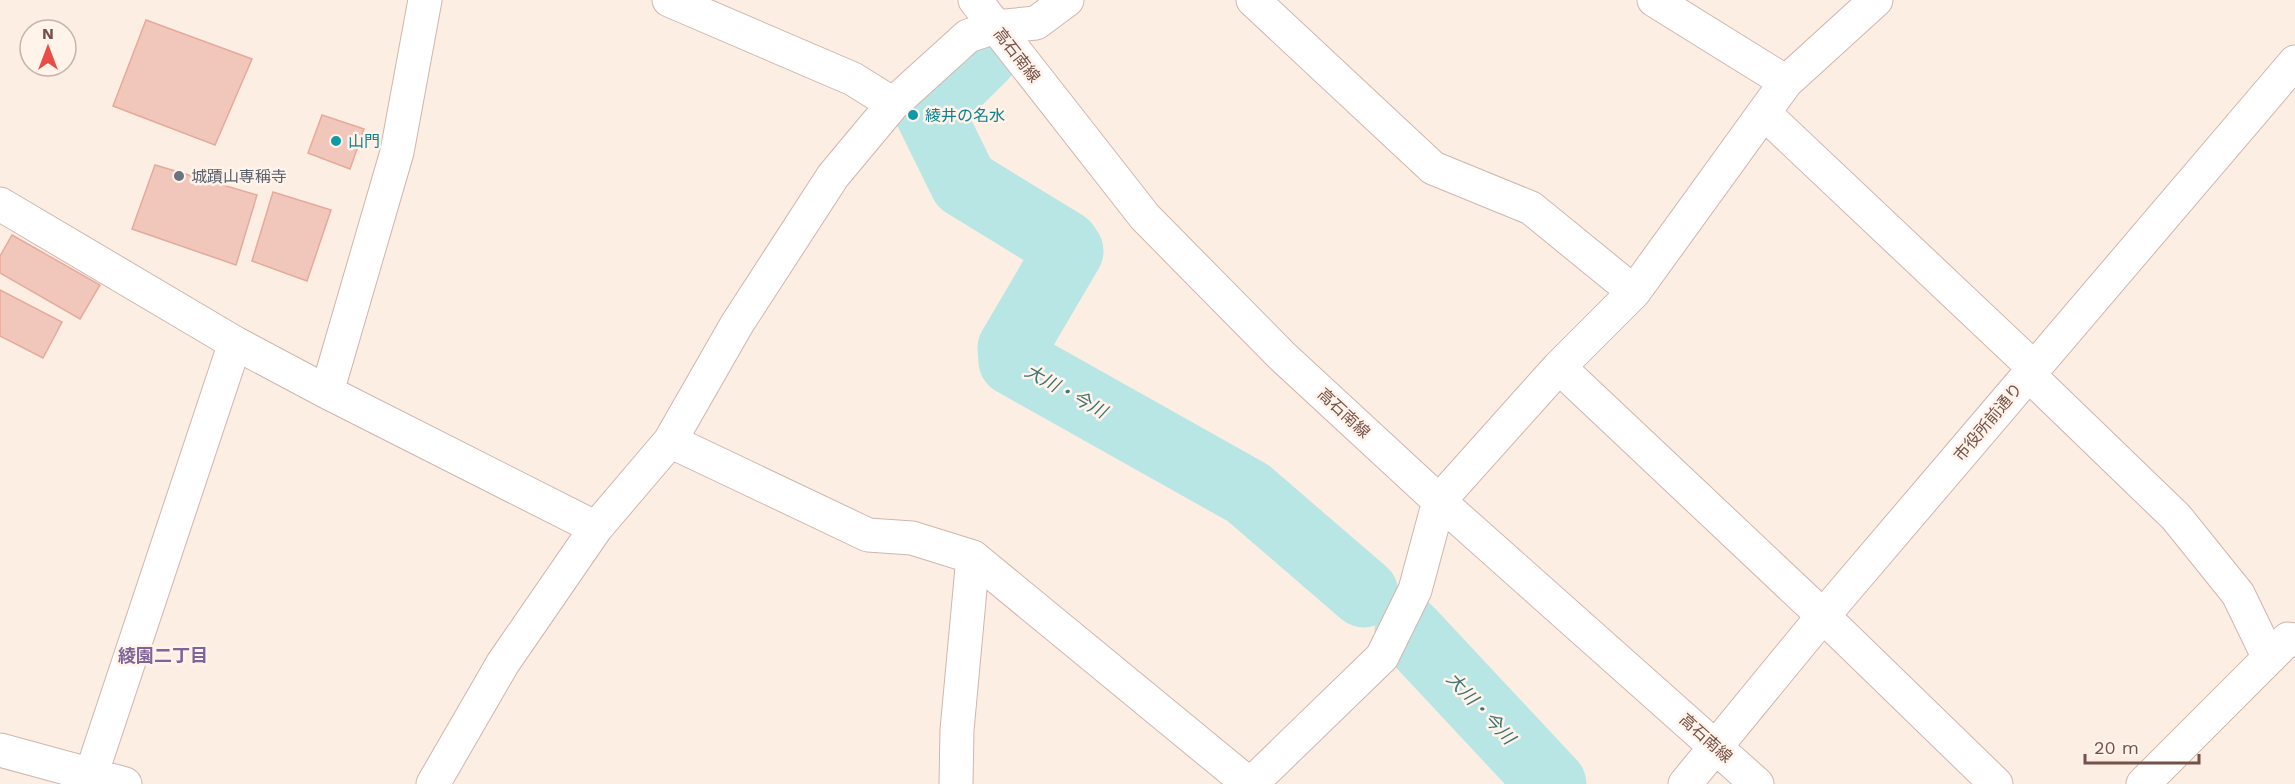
<svg xmlns="http://www.w3.org/2000/svg" width="2295" height="784" font-family="'Work Sans','Noto Sans JP',sans-serif">
<style>
.lines{fill:none;stroke-linecap:round;stroke-linejoin:round}
.river{stroke:#b8e6e5;stroke-width:69}
.building{fill:#f2c7bb;stroke:#e5aa9b;stroke-width:1.5}
.minor-casing{stroke:#d0b6ad;stroke-width:35}
.minor{stroke:#fff;stroke-width:33}
.culture-dot{fill:#0f9aa8;stroke:#fff3ea;stroke-width:2}
.worship-dot{fill:#6b7280;stroke:#fff3ea;stroke-width:2}
.labels{text-anchor:middle;dominant-baseline:central;stroke-width:5;stroke-linejoin:round;paint-order:stroke}
.street-label{font-size:16px;fill:#755149;stroke:#fff3ea}
.culture-label{font-size:16px;fill:#0d838f;stroke:#fff3ea;text-anchor:start}
.worship-label{font-size:16px;fill:#5b616d;stroke:#fff3ea;text-anchor:start}
.water-label{font-size:18px;font-style:italic;fill:#3a7473;stroke:#fff3ea}
.neighbourhood-label{font-size:18px;font-weight:bold;fill:#7e6499;stroke:#fff3ea}
</style>
<rect width="100%" height="100%" fill="#fceee3"/>
<g class="lines">
<path class="river" d="M 983,56 L 928,110 L 964,183 L 1065,245 L 1069,251 L 1012,348 L 1013,361 L 1248,493 L 1364,593
M 1409,631 L 1552,784"/>
</g>
<path class="building" d="M 146,20 L 252,59 L 215,145 L 113,106 Z
M 322,115 L 364,129 L 350,169 L 308,153 Z
M 155,165 L 257,195 L 236,265 L 132,229 Z
M 273,192 L 331,210 L 307,281 L 252,261 Z
M 12,235 L 100,285 L 80,319 L 0,273 L 0,256 Z
M 0,290 L 62,322 L 43,358 L 0,336 Z"/>
<g class="lines">
<g class="minor-casing">
<path id="minor" d="M 669,0 L 853,79 L 893,104
M 975,0 L 1145,217 L 1281,355 L 1439,501 L 1757,784
M 1253,0 L 1433,168 L 1531,208 L 1634,292
M 1654,0 L 1786,82
M 1764,113 L 2034,368
M 0,204 L 235,343 L 327,392 L 596,528
M 1559,367 L 1823,616 L 1996,784
M 2029,375 L 2176,517 L 2238,594 L 2269,658
M 327,392 L 397,152 L 425,0
M 670,441 L 868,535 L 912,538 L 973,557 L 957,730 L 956,784
M 973,557 L 1249,784
M 0,750 L 125,784
M 91,775 L 235,343
M 433,784 L 503,663 L 596,528 L 670,441 L 737,324 L 833,176 L 893,104 L 968,36 L 995,27 L 1036,23 L 1067,0
M 1251,784 L 1382,657 L 1415,590 L 1439,501 L 1559,367 L 1634,292 L 1786,82 L 1876,0
M 1685,784 L 1823,616 L 2295,62
M 2143,784 L 2288,639 L 2295,640"/>
</g>
<use href="#minor" class="minor"/>
</g>
<g class="culture-dot">
<circle cx="913" cy="115" r="6"/>
<circle cx="336" cy="141" r="6"/>
</g>
<circle class="worship-dot" cx="179" cy="176" r="6"/>
<g class="labels">
<g class="street-label">
<text transform="translate(1017 55) rotate(52)">高石南線</text>
<text transform="translate(1344 413) rotate(43)">高石南線</text>
<text transform="translate(1988 422) rotate(-50)">市役所前通り</text>
<text transform="translate(1706 738) rotate(42)">高石南線</text>
</g>
<g class="culture-label">
<text x="925" y="115">綾井の名水</text>
<text x="348" y="141">山門</text>
</g>
<g class="worship-label">
<text x="191" y="176">城蹟山専稱寺</text>
</g>
<g class="water-label">
<text transform="translate(1066 391) rotate(29)">大川・今川</text>
<text transform="translate(1481 708) rotate(47)">大川・今川</text>
</g>
<g class="neighbourhood-label">
<text x="163" y="655">綾園二丁目</text>
</g>
</g>
<g transform="translate(48 48)"><circle r="28" fill="#fff3ea" stroke="#c8b2aa" stroke-width="1.5"/>
<path d="M0-4.5L10 22L0 15L-10 22Z" fill="#e84e47"/>
<text y="-9" font-size="16" font-weight="bold" text-anchor="middle" fill="#755149">N</text>
</g>
<path d="M2085 754v9h114v-9" fill="none" stroke="#755149" stroke-width="3"/>
<text x="2094" y="754" font-size="18" fill="#755149" stroke="#fff3ea" stroke-width="4.5" paint-order="stroke">20 m</text>
</svg>
